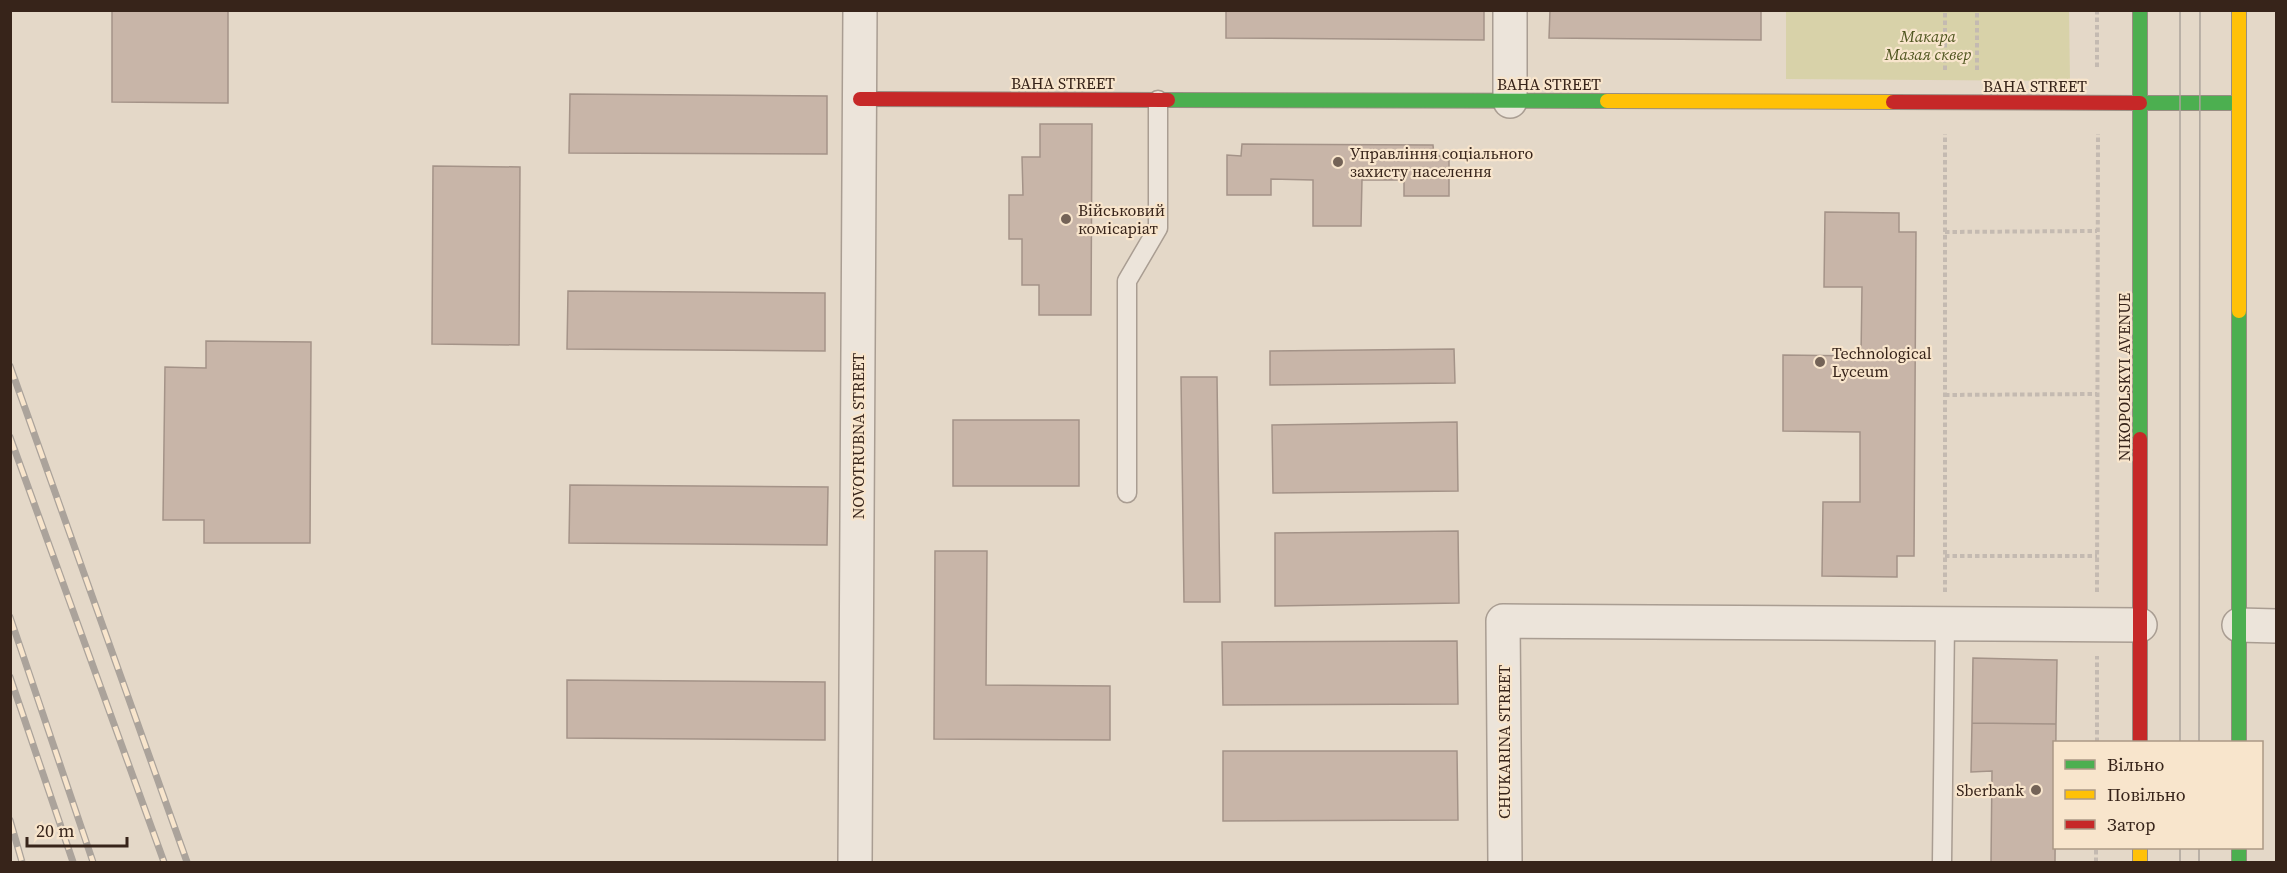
<svg xmlns="http://www.w3.org/2000/svg" width="2287" height="873" font-family="'Source Serif 4',serif">
<style>
.green{fill:#d8d2a9}
.building{fill:#c8b5a8;stroke:#a49388;stroke-width:1.5}
.lines{fill:none;stroke-linecap:round;stroke-linejoin:round}
.lane-casing{stroke:#a99d92;stroke-width:21}
.street-casing{stroke:#a99d92;stroke-width:36}
.fast-casing{stroke:#988d82;stroke-width:16}
.slow-casing{stroke:#988d82;stroke-width:16}
.jam-casing{stroke:#988d82;stroke-width:16}
.path{stroke:#c4bab1;stroke-width:4;stroke-dasharray:4.5 3;stroke-linecap:butt}
.lane{stroke:#ece4da;stroke-width:18}
.street{stroke:#ece4da;stroke-width:33}
.fast{stroke:#4caf50;stroke-width:14}
.slow{stroke:#ffc107;stroke-width:14}
.jam{stroke:#c62828;stroke-width:14}
.tram{stroke:#aba39b;stroke-width:1.5}
.rail-casing{stroke:#aba39b;stroke-width:7}
.rail{stroke:#f8e5cc;stroke-width:4.5;stroke-dasharray:14;stroke-linecap:butt}
.poi-dot{fill:#746357;stroke:#f8e5cc;stroke-width:2}
.labels{text-anchor:middle;dominant-baseline:central;stroke-width:4.5;stroke-linejoin:round;paint-order:stroke}
.park-label{font-size:16px;font-style:italic;fill:#4f551f;stroke:#f8e5cc}
.street-label{font-size:16px;fill:#37241a;stroke:#f8e5cc}
.poi-label{font-size:16px;fill:#37241a;stroke:#f8e5cc;text-anchor:start}
</style>
<rect width="100%" height="100%" fill="#e4d8c8"/>
<path class="green" d="M 1786,11 L 2069,11 L 2070,81 L 1786,79 Z"/>
<path class="building" d="M 112,10 L 228,10 L 228,103 L 112,102 Z
M 1226,10 L 1484,10 L 1484,40 L 1226,38 Z
M 1550,10 L 1761,10 L 1761,40 L 1549,38 Z
M 570,94 L 827,96 L 827,154 L 569,153 Z
M 1040,124 L 1092,124 L 1091,315 L 1039,315 L 1039,285 L 1022,285 L 1022,239 L 1009,239 L 1009,195 L 1023,195 L 1022,157 L 1040,157 Z
M 1242,144 L 1433,145 L 1434,156 L 1449,156 L 1449,196 L 1404,196 L 1404,180 L 1362,180 L 1361,226 L 1313,226 L 1313,180 L 1271,179 L 1271,195 L 1227,195 L 1227,155 L 1241,156 Z
M 433,166 L 520,167 L 519,345 L 432,344 Z
M 1825,212 L 1899,213 L 1899,232 L 1916,232 L 1914,556 L 1897,556 L 1897,577 L 1822,576 L 1823,502 L 1860,502 L 1860,432 L 1783,431 L 1783,355 L 1861,356 L 1862,287 L 1824,287 Z
M 568,291 L 825,293 L 825,351 L 567,349 Z
M 206,341 L 311,342 L 310,543 L 204,543 L 204,520 L 163,520 L 165,367 L 206,368 Z
M 1454,349 L 1455,383 L 1270,385 L 1270,351 Z
M 1181,377 L 1217,377 L 1220,602 L 1184,602 Z
M 953,420 L 1079,420 L 1079,486 L 953,486 Z
M 1457,422 L 1458,491 L 1273,493 L 1272,425 Z
M 570,485 L 828,487 L 827,545 L 569,543 Z
M 1458,531 L 1459,603 L 1275,606 L 1275,533 Z
M 935,551 L 987,551 L 986,685 L 1110,686 L 1110,740 L 934,739 Z
M 1457,641 L 1458,704 L 1223,705 L 1222,642 Z
M 1973,658 L 2057,660 L 2056,724 L 1972,723 Z
M 567,680 L 825,682 L 825,740 L 567,738 Z
M 1972,723 L 2056,724 L 2055,862 L 1991,862 L 1992,771 L 1971,772 Z
M 1223,751 L 1457,751 L 1458,820 L 1223,821 Z"/>
<g class="lines">
<g class="lane-casing">
<path id="lane" d="M 1127,493 L 1127,281 L 1158,228 L 1158,100
M 1942,862 L 1945,624"/>
</g>
<g class="street-casing">
<path id="street" d="M 1510,101 L 1510,10
M 2239,625 L 2276,626
M 855,862 L 860,10
M 1505,862 L 1503,621 L 2140,625"/>
</g>
<g class="fast-casing">
<path id="fast" d="M 2140,10 L 2140,439
M 1168,100 L 1607,101
M 2140,103 L 2239,103
M 2239,311 L 2239,742
M 2239,848 L 2239,862"/>
</g>
<g class="slow-casing">
<path id="slow" d="M 2239,10 L 2239,311
M 1607,101 L 1893,102
M 2140,848 L 2140,862"/>
</g>
<g class="jam-casing">
<path id="jam" d="M 860,99 L 1168,100
M 1893,102 L 2140,103
M 2140,439 L 2140,742"/>
</g>
<path class="path" d="M 2097,10 L 2097,70
M 1945,70 L 1945,10
M 1977,70 L 1977,10
M 1945,232 L 2097,231
M 1945,395 L 2097,394
M 1945,556 L 2097,556
M 1945,592 L 1945,134
M 2097,592 L 2098,134
M 2097,742 L 2097,656
M 2096,862 L 2096,848"/>
<use href="#lane" class="lane"/>
<use href="#street" class="street"/>
<use href="#fast" class="fast"/>
<use href="#slow" class="slow"/>
<use href="#jam" class="jam"/>
<path class="tram" d="M 2180,10 L 2180,742
M 2199,742 L 2200,10
M 2199,848 L 2199,862
M 2180,862 L 2180,848"/>
<g class="rail-casing">
<path id="rail" d="M 10,366 L 187,862
M 10,437 L 164,862
M 10,617 L 93,862
M 10,677 L 73,862
M 10,820 L 22,862"/>
</g>
<use href="#rail" class="rail"/>
</g>
<g class="poi-dot">
<circle cx="1338" cy="162" r="6"/>
<circle cx="1066" cy="219" r="6"/>
<circle cx="1820" cy="362" r="6"/>
<circle cx="2036" cy="790" r="6"/>
</g>
<g class="labels">
<g class="park-label">
<text x="1928" y="36">Макара<tspan x="1928" dy="18">Мазая сквер</tspan></text>
</g>
<g class="street-label">
<text x="1063" y="83">BAHA STREET</text>
<text x="1549" y="84">BAHA STREET</text>
<text x="2035" y="86">BAHA STREET</text>
<text transform="translate(2124 377) rotate(-90)">NIKOPOLSKYI AVENUE</text>
<text transform="translate(858 436) rotate(-90)">NOVOTRUBNA STREET</text>
<text transform="translate(1504 742) rotate(-90)">CHUKARINA STREET</text>
</g>
<g class="poi-label">
<text x="1350" y="153">Управління соціального<tspan x="1350" dy="18">захисту населення</tspan></text>
<text x="1078" y="210">Військовий<tspan x="1078" dy="18">комісаріат</tspan></text>
<text x="1832" y="353">Technological<tspan x="1832" dy="18">Lyceum</tspan></text>
<text x="2024" y="790" text-anchor="end">Sberbank</text>
</g>
</g>
<rect width="2287" height="873" fill="none" stroke="#37241a" stroke-width="24"/>
<rect x="2053" y="741" width="210" height="108" fill="#f8e5cc" stroke="#ab9885" stroke-width="1.5"/>
<rect x="2065" y="760" width="30" height="9" fill="#4caf50" stroke="#ab9885" stroke-width="1.5"/>
<text x="2107" y="771" font-size="18" fill="#37241a">Вільно</text>
<rect x="2065" y="790" width="30" height="9" fill="#ffc107" stroke="#ab9885" stroke-width="1.5"/>
<text x="2107" y="801" font-size="18" fill="#37241a">Повільно</text>
<rect x="2065" y="820" width="30" height="9" fill="#c62828" stroke="#ab9885" stroke-width="1.5"/>
<text x="2107" y="831" font-size="18" fill="#37241a">Затор</text>
<path d="M27 837v9h100v-9" fill="none" stroke="#37241a" stroke-width="3"/>
<text x="36" y="837" font-size="18" fill="#37241a" stroke="#f8e5cc" stroke-width="4.5" paint-order="stroke">20 m</text>
</svg>
